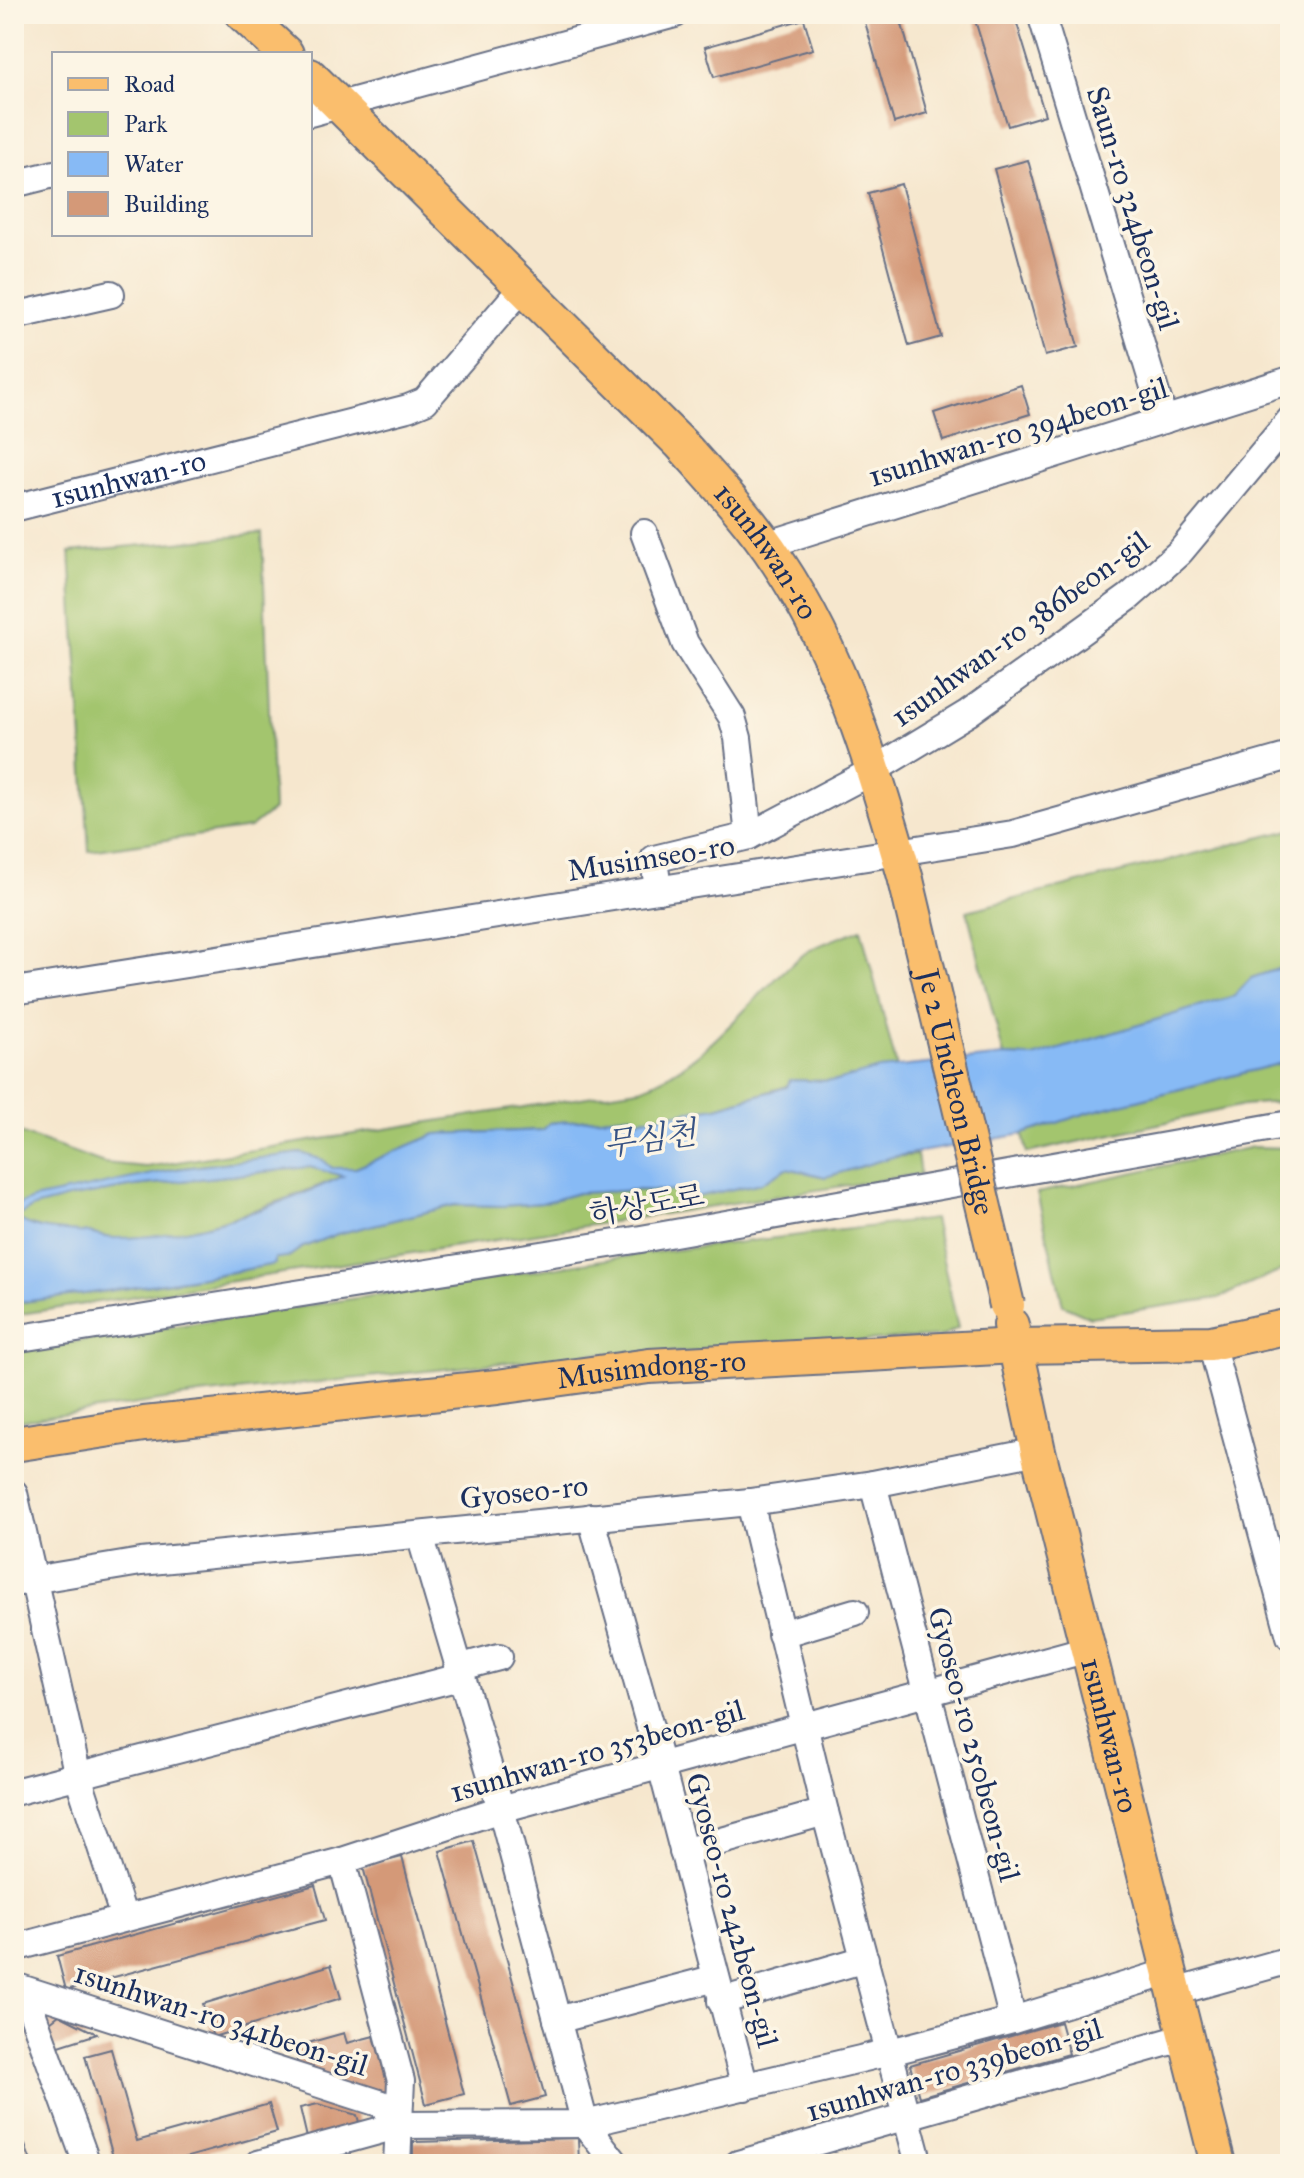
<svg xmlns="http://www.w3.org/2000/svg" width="1304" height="2178" font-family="'IM FELL Great Primer','Noto Serif KR',serif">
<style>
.green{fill:#a3c56e;stroke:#5f7a66;stroke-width:2}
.water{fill:#87baf5;stroke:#5174aa;stroke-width:2;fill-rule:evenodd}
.building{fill:#d49978}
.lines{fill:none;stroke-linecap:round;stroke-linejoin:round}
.minor-casing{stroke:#686f85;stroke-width:30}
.major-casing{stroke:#686f85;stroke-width:38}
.minor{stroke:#fff;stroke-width:26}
.major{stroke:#fabe6d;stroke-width:34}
.major-bridge-casing{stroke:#686f85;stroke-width:38;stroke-linecap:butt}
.major-bridge{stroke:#fabe6d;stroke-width:34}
.labels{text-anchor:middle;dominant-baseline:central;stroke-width:7;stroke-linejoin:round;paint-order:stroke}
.street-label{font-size:30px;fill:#1b2f5e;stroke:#fcf5e5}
.water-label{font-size:32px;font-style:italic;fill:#365284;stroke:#fcf5e5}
</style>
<rect width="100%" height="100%" fill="#fcf5e5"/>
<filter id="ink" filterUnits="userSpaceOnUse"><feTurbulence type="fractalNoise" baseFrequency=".0125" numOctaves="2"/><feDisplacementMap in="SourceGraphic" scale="16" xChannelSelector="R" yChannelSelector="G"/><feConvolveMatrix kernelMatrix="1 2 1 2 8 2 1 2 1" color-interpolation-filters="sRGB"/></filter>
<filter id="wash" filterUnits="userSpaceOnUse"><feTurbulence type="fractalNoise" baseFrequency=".006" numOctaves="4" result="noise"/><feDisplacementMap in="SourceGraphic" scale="32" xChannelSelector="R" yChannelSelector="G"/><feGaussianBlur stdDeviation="1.8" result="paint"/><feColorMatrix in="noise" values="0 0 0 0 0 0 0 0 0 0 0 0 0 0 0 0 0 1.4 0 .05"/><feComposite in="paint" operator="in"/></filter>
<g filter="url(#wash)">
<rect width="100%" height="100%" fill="#f6e7ce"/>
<path class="green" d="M 262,534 L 273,810 L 250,828 L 89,851 L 70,552 Z
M 1290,830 L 1290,965 L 1251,978 L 1234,996 L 1124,1032 L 1033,1057 L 1004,1056 L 967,911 Z
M 861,929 L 897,1068 L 836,1081 L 790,1080 L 787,1086 L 717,1107 L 636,1120 L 632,1115 L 549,1123 L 543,1130 L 436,1134 L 356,1168 L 332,1168 L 323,1160 L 301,1153 L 176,1169 L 14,1206 L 14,1131 L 104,1163 L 146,1167 L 638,1089 C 709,1065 747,998 804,954 C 819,943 843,937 861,929 Z
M 1290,1061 L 1290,1101 L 1244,1105 L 1027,1153 L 1023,1134 L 1090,1112 Z
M 1253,1147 L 1290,1148 L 1290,1267 L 1218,1298 L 1090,1317 L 1063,1305 L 1037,1193 Z
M 917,1155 L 920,1174 L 14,1315 L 14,1303 C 101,1292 188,1282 274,1264 L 275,1258 L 287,1258 L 301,1248 L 337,1234 L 455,1205 L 503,1206 L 542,1203 L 578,1193 L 638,1190 L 674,1191 L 696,1197 L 761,1183 L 787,1168 L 826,1177 L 892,1157 Z
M 309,1167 L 345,1176 C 271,1203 195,1239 115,1238 C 103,1238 91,1232 79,1232 C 54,1230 35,1230 14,1217 L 34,1207 L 68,1198 L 135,1186 Z
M 934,1219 L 958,1328 L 943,1336 L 697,1352 L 587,1354 L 199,1395 L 14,1422 L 14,1351 L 642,1254 Z"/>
<path class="water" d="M 1290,965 L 1290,1061 L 1090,1112 L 1023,1134 L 892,1157 L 826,1177 L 787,1168 L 761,1183 L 696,1197 L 674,1191 L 638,1190 L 578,1193 L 542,1203 L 503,1206 L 455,1205 L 337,1234 L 301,1248 L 287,1258 L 275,1258 L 275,1264 C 188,1281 101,1292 14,1303 L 14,1206 L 33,1199 L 176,1169 L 301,1153 L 323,1160 L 332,1168 L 356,1168 L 436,1134 L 543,1130 L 549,1123 L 633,1115 L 636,1120 L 717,1107 L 787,1087 L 790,1080 L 836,1081 L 879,1069 L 1004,1056 L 1033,1057 L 1234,996 L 1251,978 ZM 309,1167 L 343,1176 C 281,1206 184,1239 115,1238 C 103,1238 91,1232 79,1232 C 54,1230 36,1231 15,1217 L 34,1207 L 68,1198 L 135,1186 Z"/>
<g id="blocks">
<path class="building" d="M 867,14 L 899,14 L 927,113 L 894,123 L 863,15 Z
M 973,14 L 1014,14 L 1045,115 L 1008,126 Z
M 804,19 L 813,49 L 714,77 L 705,47 Z
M 1028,160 L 1078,347 L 1045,356 L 994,169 Z
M 901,184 L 941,337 L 909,346 L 868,193 Z
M 1021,385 L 1030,414 L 943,441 L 934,413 Z
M 1290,1540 L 1290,1565 L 1285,1566 L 1279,1543 Z
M 474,1841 L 545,2097 L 511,2106 L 440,1851 Z
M 402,1857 L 464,2094 L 426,2104 L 363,1867 Z
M 315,1885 L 325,1920 L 66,1990 L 57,1956 Z
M 331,1965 L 341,1998 L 213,2037 L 203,2004 Z
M 59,2015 L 97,2034 L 53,2048 L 46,2025 Z
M 1060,2022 L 1069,2054 L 919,2097 L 910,2065 Z
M 344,2033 L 347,2043 L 374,2036 L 389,2089 L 381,2098 L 299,2068 L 294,2047 Z
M 111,2049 L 137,2141 L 269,2104 L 277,2132 L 163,2164 L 115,2164 L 85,2056 Z
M 318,2104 L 357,2115 L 361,2129 L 308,2142 L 300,2108 Z
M 578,2138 L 579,2164 L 413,2164 L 413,2142 Z
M 25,2145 L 32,2164 L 14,2164 L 14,2149 Z"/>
</g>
</g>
<g filter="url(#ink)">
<use href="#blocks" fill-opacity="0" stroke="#686f85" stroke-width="2"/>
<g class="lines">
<g class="minor-casing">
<g id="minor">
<path d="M 1041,14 L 1164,420"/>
<path d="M 310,113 L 675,14"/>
<path d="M 14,184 L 54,174"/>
<path d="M 14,316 L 111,294"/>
<path id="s1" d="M 14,508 L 408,408 L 425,401 L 522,288"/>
<path d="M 644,533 L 685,643 L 732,717 L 738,738 L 749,836"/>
<path d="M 766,545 L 1290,380"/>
<path d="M 658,890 L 654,859 L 749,836 L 874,770 L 968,713 L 1129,597 L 1180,552 L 1290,420"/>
<path d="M 14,991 L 1013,834 L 1290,756"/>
<path d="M 14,1339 L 641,1239 L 1290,1124"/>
<path d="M 1211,1343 L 1290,1636"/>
<path d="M 873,1484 L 1013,2020"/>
<path d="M 14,1493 L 78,1776 L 124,1918"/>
<path d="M 750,1502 L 825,1812 L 919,2164"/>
<path d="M 591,1517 L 661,1766 L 745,2087"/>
<path d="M 420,1535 L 501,1809 L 585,2124 L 616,2164"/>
<path d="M 14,1583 L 141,1562 L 750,1502 L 873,1484 L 1038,1451"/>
<path d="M 781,1634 L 855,1612"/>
<path d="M 457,1668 L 499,1657"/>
<path d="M 14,1792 L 460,1677"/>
<path d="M 683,1852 L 825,1812"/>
<path d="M 342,1861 L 401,2081 L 397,2164"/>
<path d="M 14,1948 L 342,1861 L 501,1809 L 1088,1649"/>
<path d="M 14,1986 L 382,2104 L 400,2125"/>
<path d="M 24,1990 L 87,2164"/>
<path d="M 1175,1992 L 1290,1960"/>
<path d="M 721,2001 L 865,1959"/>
<path d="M 557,2020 L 716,1978"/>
<path d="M 258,2164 L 400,2125 L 585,2124 L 890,2052 L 1013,2020 L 1169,1972"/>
<path d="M 738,2164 L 1186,2037"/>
</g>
</g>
<g class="major-casing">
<g id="major">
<path d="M 243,14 L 286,54"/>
<path id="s2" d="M 310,76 L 681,444 C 715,482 750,519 778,562 C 842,658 875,770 906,880"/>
<path id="s3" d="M 1011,1325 L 1038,1451 L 1218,2164"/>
<path id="s4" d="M 14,1444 L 144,1424 L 497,1387 L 649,1366 L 1016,1346 L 1211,1343 L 1290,1326"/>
</g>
</g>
<use href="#minor" class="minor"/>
<use href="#major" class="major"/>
<g class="major-bridge-casing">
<g id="major-bridge">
<path id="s5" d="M 906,880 L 1007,1305"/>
</g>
</g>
<use href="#major-bridge" class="major-bridge"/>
</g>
</g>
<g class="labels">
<g class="street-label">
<text transform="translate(1133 208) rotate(73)">Saun-ro 324beon-gil</text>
<text transform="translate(1018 432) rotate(-17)">1sunhwan-ro 394beon-gil</text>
<text stroke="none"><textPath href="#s1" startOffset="118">1sunhwan-ro</textPath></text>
<text stroke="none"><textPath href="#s2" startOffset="660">1sunhwan-ro</textPath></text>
<text transform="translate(1020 629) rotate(-36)">1sunhwan-ro 386beon-gil</text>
<text transform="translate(651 858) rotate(-9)">Musimseo-ro</text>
<text stroke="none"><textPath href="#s5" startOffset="218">Je 2 Uncheon Bridge</textPath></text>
<text transform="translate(647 1205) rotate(-10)">하상도로</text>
<text stroke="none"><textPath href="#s4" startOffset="642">Musimdong-ro</textPath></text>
<text transform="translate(524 1492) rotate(-6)">Gyoseo-ro</text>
<text stroke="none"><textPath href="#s3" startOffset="422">1sunhwan-ro</textPath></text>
<text transform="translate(974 1744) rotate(75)">Gyoseo-ro 250beon-gil</text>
<text transform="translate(597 1751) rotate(-16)">1sunhwan-ro 353beon-gil</text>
<text transform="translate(732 1910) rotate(75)">Gyoseo-ro 242beon-gil</text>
<text transform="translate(221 2019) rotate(18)">1sunhwan-ro 341beon-gil</text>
<text transform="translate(954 2070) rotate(-16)">1sunhwan-ro 339beon-gil</text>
</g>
<g class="water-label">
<text transform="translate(650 1139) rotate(-8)">무심천</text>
</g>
</g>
<rect width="1304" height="2178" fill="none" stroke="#fcf5e5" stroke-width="48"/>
<rect x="52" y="52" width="260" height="184" fill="#fcf5e5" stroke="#a2a6af" stroke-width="2"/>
<rect x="68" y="78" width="40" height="12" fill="#fabe6d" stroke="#a2a6af" stroke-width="2"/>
<text x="124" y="92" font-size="24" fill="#1b2f5e">Road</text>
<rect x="68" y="112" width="40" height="24" fill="#a3c56e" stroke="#a2a6af" stroke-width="2"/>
<text x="124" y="132" font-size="24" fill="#1b2f5e">Park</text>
<rect x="68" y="152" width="40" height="24" fill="#87baf5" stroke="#a2a6af" stroke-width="2"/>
<text x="124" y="172" font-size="24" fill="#1b2f5e">Water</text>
<rect x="68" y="192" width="40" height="24" fill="#d49978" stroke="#a2a6af" stroke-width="2"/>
<text x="124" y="212" font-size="24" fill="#1b2f5e">Building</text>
</svg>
